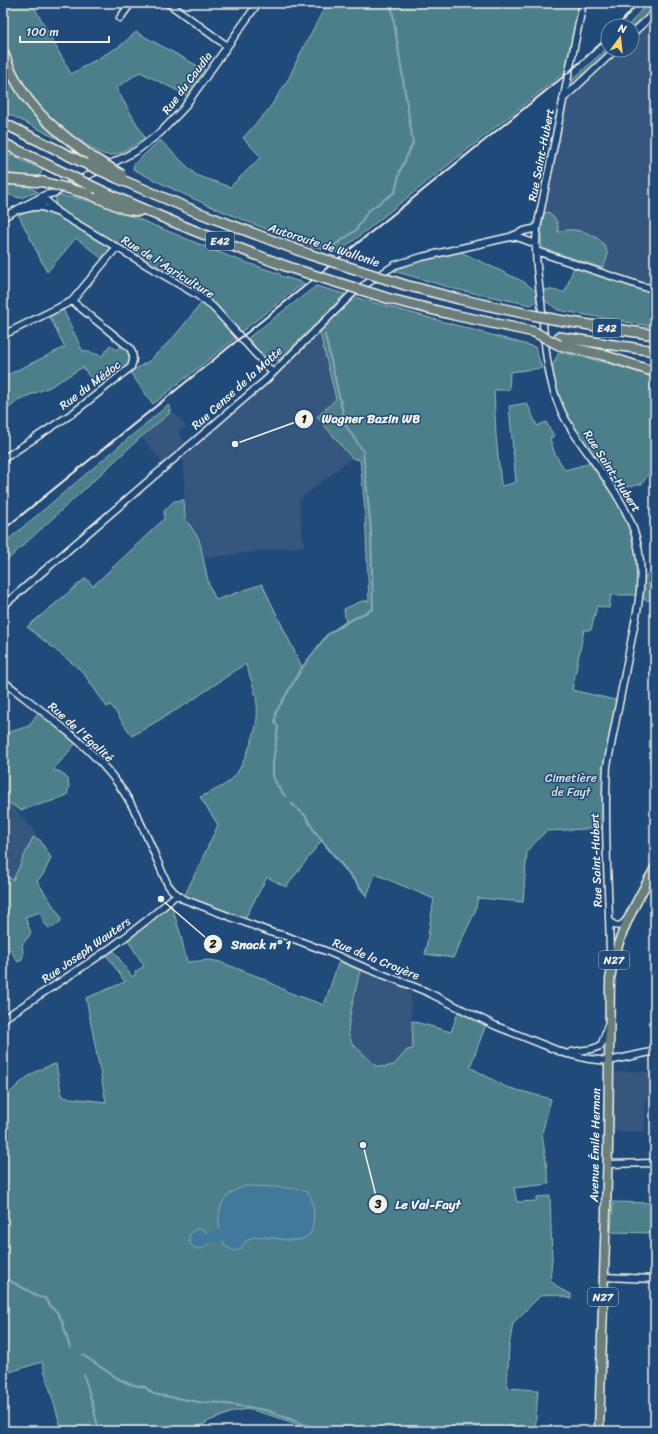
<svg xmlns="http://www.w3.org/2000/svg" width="658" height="1434" font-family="Sriracha,sans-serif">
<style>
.built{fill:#34567d}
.green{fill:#4e7f8a;stroke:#a1b8b9}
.water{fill:#41799a;stroke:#89a9b9}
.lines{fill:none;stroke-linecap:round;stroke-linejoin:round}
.stream{stroke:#89a9b9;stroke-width:2}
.river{stroke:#41799a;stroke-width:11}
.minor-casing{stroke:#f4f1e8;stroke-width:9}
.major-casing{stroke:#f4f1e8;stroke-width:11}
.highway-casing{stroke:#f4f1e8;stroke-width:12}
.minor{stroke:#1f4a7a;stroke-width:6}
.major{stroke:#6b7f7c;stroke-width:8}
.highway{stroke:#6b7f7c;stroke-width:9}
.rail{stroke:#f4f1e8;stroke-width:2}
.highway-bridge-casing{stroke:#f4f1e8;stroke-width:12;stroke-linecap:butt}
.highway-bridge{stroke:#6b7f7c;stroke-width:9}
.labels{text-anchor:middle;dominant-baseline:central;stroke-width:3;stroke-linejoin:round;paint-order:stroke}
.shield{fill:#1f4a7a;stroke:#b4bfc7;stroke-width:1}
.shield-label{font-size:11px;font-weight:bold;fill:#f4f1e8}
.street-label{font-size:12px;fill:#f4f1e8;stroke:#1f4a7a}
.park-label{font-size:12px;fill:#dbe0da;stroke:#1f4a7a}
.leader{fill:none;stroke:#f4f1e8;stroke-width:1.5}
.callout-dot{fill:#f4f1e8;stroke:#1f4a7a;stroke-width:1.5}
.mark-label{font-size:12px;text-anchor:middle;font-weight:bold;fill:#111}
.callout-label{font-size:13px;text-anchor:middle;font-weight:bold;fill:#f4f1e8;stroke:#1f4a7a;stroke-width:3;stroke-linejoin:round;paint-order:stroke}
</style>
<rect width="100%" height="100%" fill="#1f4a7a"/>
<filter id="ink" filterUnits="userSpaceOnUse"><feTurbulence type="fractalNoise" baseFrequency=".025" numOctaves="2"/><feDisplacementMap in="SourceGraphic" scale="8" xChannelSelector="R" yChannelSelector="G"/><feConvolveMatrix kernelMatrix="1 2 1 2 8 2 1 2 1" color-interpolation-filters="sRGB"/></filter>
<g filter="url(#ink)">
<path class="built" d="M 647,20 L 655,27 L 655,288 L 536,251 L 536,244 L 563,99 L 615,50 L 632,50 L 632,34 Z
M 319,329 L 336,399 L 317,417 L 352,458 L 299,500 L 304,546 L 204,558 L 199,539 L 185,518 L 183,461 L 177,455 L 165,466 L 141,437 L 170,413 L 168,411 L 171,409 L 186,426 L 178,433 L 189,445 Z
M 3,800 L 12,806 L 36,833 L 3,900 Z
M 361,966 L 410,985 L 414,1049 L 407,1050 L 394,1065 L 385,1067 L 376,1066 L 352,1043 L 348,1032 L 350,1015 Z
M 626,1071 L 652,1072 L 653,1098 L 646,1098 L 645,1131 L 616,1131 L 613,1128 L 613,1072 Z"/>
<path class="green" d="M 3,3 L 32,3 L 71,74 L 120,46 L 136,32 L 209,72 L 191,99 L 182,93 L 140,72 L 116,88 L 145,138 C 135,144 124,153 112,155 C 103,157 90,147 82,142 C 48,121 30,99 13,62 C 10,55 4,45 3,37 C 1,26 3,14 3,3 Z
M 327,3 L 583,3 L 565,72 L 338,253 L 317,247 L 313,247 C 252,224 191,200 133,169 L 134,164 L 160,140 L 196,175 L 230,187 L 261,157 L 243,138 L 269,109 L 289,78 L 298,58 Z
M 647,3 L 655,3 L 655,12 L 632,34 L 632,26 L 628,26 Z
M 608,47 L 608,50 L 615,50 L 575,88 L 572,80 Z
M 3,61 L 21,98 L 33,114 L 73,147 L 3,111 Z
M 3,152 L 43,170 L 38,178 L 3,176 Z
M 3,185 C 15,185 28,184 38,192 L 20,198 L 3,193 Z
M 57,195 L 81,199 L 107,206 L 233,258 L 280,274 L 281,276 L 304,283 L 241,332 L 212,301 L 198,291 L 59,209 C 56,204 54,201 57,195 Z
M 45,208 L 116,248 L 105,261 L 76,238 L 47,272 L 16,210 Z
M 548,212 C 556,217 559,223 558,232 C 563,231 569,229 574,230 C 594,232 618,247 602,268 L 542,248 C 540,236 542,225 544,213 Z
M 452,250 L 463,253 L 524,282 L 538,293 C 546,286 556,292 565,292 L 575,264 L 655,288 L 655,327 L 558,310 L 541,298 L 531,305 L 455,289 L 394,271 L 422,257 Z
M 316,286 L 345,294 L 280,360 C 265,361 258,349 248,338 Z
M 354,297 L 535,347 L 542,368 L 510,372 L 509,390 L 494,390 L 496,436 L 501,484 L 503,486 L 516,482 L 509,406 L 527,403 L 537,426 L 546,422 L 554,436 L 550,439 L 555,454 L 565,470 L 594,462 L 567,422 L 549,373 L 559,352 C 592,359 624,366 655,378 L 655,468 L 651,470 L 642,484 L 623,488 L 616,493 L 635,533 L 640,595 L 611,595 L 609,608 L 597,606 L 591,630 L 584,630 L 572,690 L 619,701 L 608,753 L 606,828 L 546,831 L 527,851 L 523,902 L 478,898 L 475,912 L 453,958 L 425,954 L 434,899 L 375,874 L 367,896 L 322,840 L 286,887 L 267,877 L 243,922 L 183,899 L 218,825 L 200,797 C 209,793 225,786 232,779 C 239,772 243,762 247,753 C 262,718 260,699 245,664 L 188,703 L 132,736 L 111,705 L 107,707 L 82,671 L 27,627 L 86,578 L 93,586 L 164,519 L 164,511 L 174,501 L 184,500 L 185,518 L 199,539 L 209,585 L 216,600 L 262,584 L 302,667 L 327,635 L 346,624 L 344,609 L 362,601 L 369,601 L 365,511 L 360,460 L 352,458 L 317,417 L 336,399 L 319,329 Z
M 204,300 L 222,318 L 236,338 L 153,404 L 130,372 L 149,361 L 173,338 Z
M 63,309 L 82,350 L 102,356 L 110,345 L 117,350 L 123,342 L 130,348 L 132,364 L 107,387 L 101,379 L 94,384 L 83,367 L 50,387 L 20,399 L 3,413 L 3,377 L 65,347 L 49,316 Z
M 168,405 L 171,409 L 168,411 L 170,413 L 141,437 L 3,564 L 3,544 Z
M 651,571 L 655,571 L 655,601 L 645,600 L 642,596 C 643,586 642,577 651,571 Z
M 40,710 L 78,741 L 53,770 L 61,772 L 68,779 L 69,787 L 67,795 L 52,801 L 21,810 L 3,800 L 3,734 L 29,726 Z
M 33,837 L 40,840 L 51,858 L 43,875 L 37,881 L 60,916 L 61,921 L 55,926 L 49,928 L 44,923 L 40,912 L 25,917 L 31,933 L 22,945 C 23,951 25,958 19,962 L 17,961 L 10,949 L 3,954 L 3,874 L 13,880 Z
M 170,901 L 180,932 L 187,962 L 210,960 L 220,962 L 262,978 L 288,992 L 324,1005 L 340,958 L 361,966 L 350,1015 L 348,1032 L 352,1043 L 376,1066 L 385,1067 L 394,1065 L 407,1050 L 413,1049 L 412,1021 L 451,1032 L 460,1007 L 487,1022 L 470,1067 L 506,1087 L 551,1099 L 542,1133 L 549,1184 L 514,1188 L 517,1202 L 537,1201 L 537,1197 L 550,1196 L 552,1259 L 550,1280 L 560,1289 L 571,1294 L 571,1299 C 561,1296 551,1292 540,1296 L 513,1323 L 509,1347 L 507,1388 L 538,1390 L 535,1431 L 316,1431 L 279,1418 L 249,1409 L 235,1411 L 209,1421 L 192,1431 L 62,1431 L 42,1362 L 3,1374 L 3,1099 C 21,1082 31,1070 56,1064 L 62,1097 L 106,1102 L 86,998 L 125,982 L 105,953 L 112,948 L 132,977 L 136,974 L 135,972 L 144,966 L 126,937 Z
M 613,1202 L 655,1203 L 655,1233 L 611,1232 Z"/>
<path class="water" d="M 245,1186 C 259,1186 274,1187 288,1188 C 294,1189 304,1189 308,1193 C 315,1199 316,1230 308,1236 C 289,1250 251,1222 241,1249 C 234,1252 231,1250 225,1246 C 218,1230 214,1205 231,1193 C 235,1190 240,1188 245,1186 Z
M189 1239a10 10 0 1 1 20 0a10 10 0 1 1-20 0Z"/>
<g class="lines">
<path class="stream" d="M 333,250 L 335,245 L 356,230 L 368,211 L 395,192 L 400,171 L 413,143 L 391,3
M 285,796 L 277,785 L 273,777 L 273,763 L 278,727 L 275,722 L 276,712 L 302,668 L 327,635 L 343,624 L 373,609 L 371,531 L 363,451 L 346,426 L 325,335
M 292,804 L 305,815 L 315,832 L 367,896
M 4,1278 L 29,1291 L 38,1297 L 45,1298 L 50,1306 L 57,1312 L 62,1321 L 70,1348
M 83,1355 L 117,1378 L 129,1384 L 145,1387 L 153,1394 L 205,1403 L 211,1402 L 249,1407 L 269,1411 L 311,1427 L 325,1431
M 84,1375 L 93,1406 L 99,1431"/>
<path class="river" d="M 209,1238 L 221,1235"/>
<g class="minor-casing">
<path id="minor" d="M 168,3 L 227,46
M 583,3 L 537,228 C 534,252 538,277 541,301 C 544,334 546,377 560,408 C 567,425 579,440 590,456 C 627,507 649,540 638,606 L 607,766 C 603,832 610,898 610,965
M 120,18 L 131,3
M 632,34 L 655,12
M 563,99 L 615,50
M 38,200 L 44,200 L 49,203 L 57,212 L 197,295 L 213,307 L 273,373
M 36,207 L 42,207 L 56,212
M 20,210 L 34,207 L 47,201
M 3,217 L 45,195 L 54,193 L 136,151 L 161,132 L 183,109 L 258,3
M 512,237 L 517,237 L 536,244
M 536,251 L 644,287 L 655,288
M 3,335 L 72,301 L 116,248
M 3,459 L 73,413 L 131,367 C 134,360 134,355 130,348 L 72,301
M 3,606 L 267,379 L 354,292 L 395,265 L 422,257 L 510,237 L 524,231 L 537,228
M 3,681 C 46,715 95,747 125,794 C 143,822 154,855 168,885 L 173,891 L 183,899 L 273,933 L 286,936 L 331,953 L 361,966 L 425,991 L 496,1026 L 564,1053 L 589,1059 L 609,1061 L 655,1051
M 610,921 C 615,928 622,927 627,919
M 3,1019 C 63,979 124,944 177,894
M 571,1052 L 592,1049 L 600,1046 C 605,1040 605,1032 608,1025
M 607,1164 L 655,1163
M 603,1277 L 655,1279"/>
</g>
<g class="major-casing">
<path id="major" d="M 599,1431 L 608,1148 L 610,980 C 615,939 635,904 655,868"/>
</g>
<g class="highway-casing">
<path id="highway" d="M 3,52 C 22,104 49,126 92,157
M 3,123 L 82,162
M 3,143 L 62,172
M 117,178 L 197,212 L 308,254
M 3,179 L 43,182
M 98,189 C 161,218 226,244 291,268
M 89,194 L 125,209 L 139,211
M 405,285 L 459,299 L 532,315
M 390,299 L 454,315 L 534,332
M 558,320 L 655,335
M 559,337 L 655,351
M 559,345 L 603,355 L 655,372"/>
</g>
<use href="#minor" class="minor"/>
<use href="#major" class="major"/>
<use href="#highway" class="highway"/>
<path class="rail" d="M 618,26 L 638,3
M 3,530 L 569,72 L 608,37"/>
<g class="highway-bridge-casing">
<path id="highway-bridge" d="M 92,157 L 122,175
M 82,162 L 117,178
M 62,172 L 98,189
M 43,182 L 89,194
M 308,254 L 405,285
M 291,268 L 390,299
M 532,315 L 558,320
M 534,332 L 559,345"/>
</g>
<use href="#highway-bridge" class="highway-bridge"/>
</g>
</g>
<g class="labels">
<g class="shield">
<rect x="206" y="232" width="28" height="18" rx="3"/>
<rect x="593" y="319" width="28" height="18" rx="3"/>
<rect x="599" y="951" width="30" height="18" rx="3"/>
<rect x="588" y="1288" width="30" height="18" rx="3"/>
</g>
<g class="shield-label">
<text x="220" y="241">E42</text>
<text x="607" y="328">E42</text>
<text x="614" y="960">N27</text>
<text x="603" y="1297">N27</text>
</g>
<g class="street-label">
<text transform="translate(187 83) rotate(-53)">Rue du Caudia</text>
<text transform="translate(541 155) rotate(-79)">Rue Saint-Hubert</text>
<text transform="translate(324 245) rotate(18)">Autoroute de Wallonie</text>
<text transform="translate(168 267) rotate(32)">Rue de l'Agriculture</text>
<text transform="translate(90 385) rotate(-37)">Rue du Médoc</text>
<text transform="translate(237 388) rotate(-42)">Rue Cense de la Motte</text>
<text transform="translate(612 471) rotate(57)">Rue Saint-Hubert</text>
<text transform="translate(81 732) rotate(42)">Rue de l'Egalité</text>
<text transform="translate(596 860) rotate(-92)">Rue Saint-Hubert</text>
<text transform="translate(86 950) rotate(-35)">Rue Joseph Wauters</text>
<text transform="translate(376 959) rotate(22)">Rue de la Croyère</text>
<text transform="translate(595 1145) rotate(-89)">Avenue Émile Herman</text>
</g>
<g class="park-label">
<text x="571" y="778">Cimetière<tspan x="571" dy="14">de Fayt</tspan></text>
</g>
</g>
<path class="leader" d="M235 444L304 419M161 899L213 944M363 1145L378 1204"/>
<g class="callout-dot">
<circle cx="235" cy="444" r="4"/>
<circle cx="161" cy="899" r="4"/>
<circle cx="363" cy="1145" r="4"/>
<circle cx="304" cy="419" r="10"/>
<circle cx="213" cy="944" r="10"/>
<circle cx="378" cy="1204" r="10"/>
</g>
<g class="mark-label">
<text x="304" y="423">1</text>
<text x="213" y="948">2</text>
<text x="378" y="1208">3</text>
</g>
<g class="callout-label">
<text x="371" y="423">Wagner Bazin WB</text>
<text x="261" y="949">Snack n° 1</text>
<text x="428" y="1209">Le Val-Fayt</text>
</g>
<rect width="658" height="1434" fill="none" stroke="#1f4a7a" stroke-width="16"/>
<rect x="8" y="8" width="642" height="1418" fill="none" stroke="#f4f1e8" stroke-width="1.5" filter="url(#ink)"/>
<g transform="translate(620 38) rotate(15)"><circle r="19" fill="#1f4a7a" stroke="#748da6"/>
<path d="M0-3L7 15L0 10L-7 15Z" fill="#ffd166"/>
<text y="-6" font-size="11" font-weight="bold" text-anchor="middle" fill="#f4f1e8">N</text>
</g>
<path d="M20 36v6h89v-6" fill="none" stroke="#f4f1e8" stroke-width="2"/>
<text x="26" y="36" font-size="12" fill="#f4f1e8" stroke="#1f4a7a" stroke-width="3" paint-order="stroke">100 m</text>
</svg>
